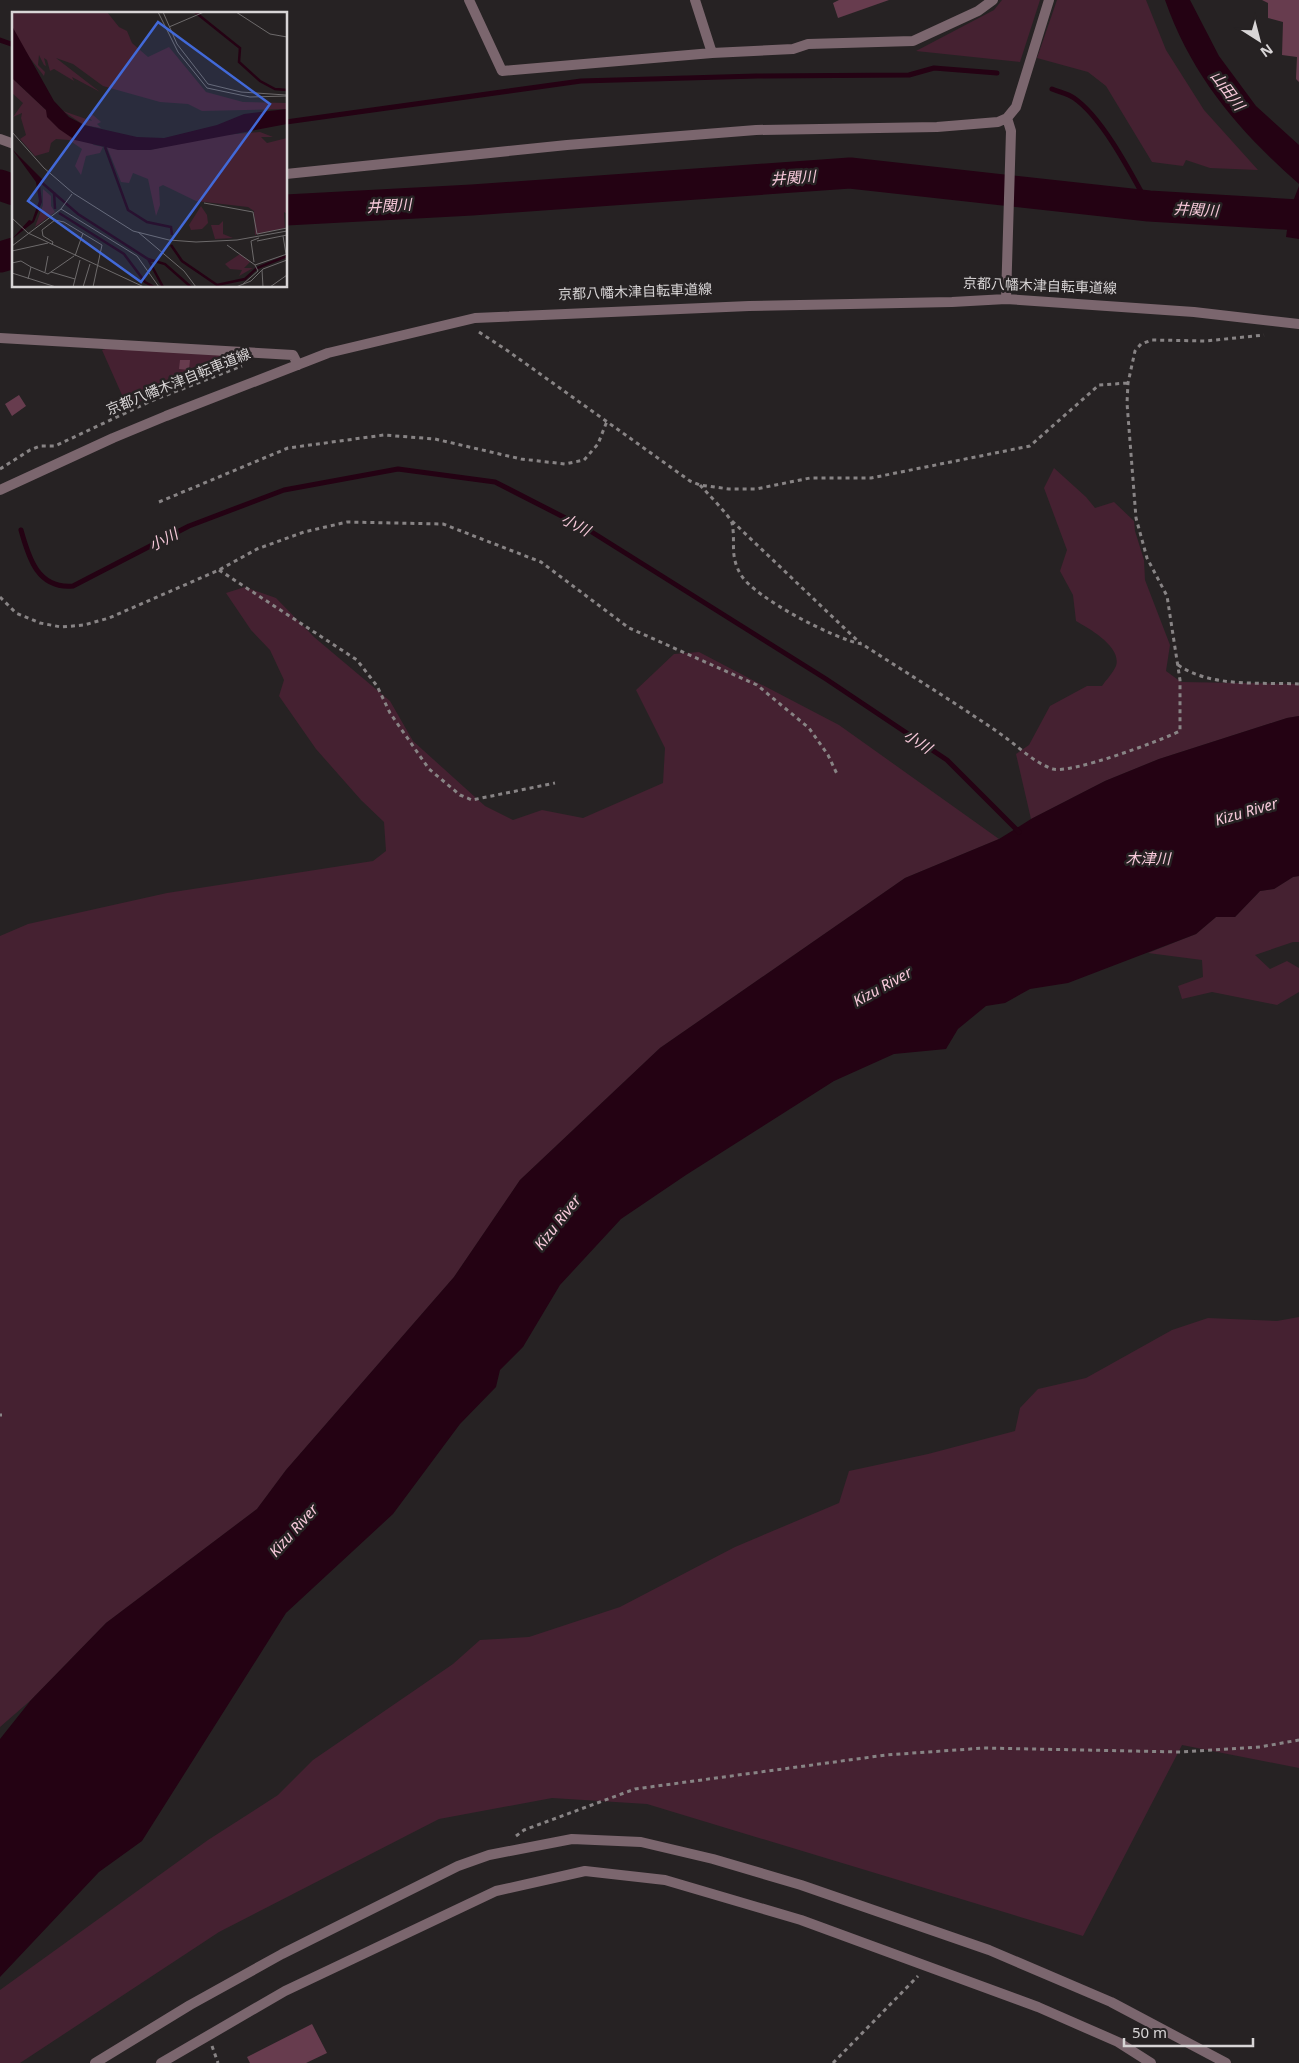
<svg xmlns="http://www.w3.org/2000/svg" width="1299" height="2063" font-family="'Noto Sans','Noto Sans JP',sans-serif">
<style>
.green{fill:#452131}
.water{fill:#240213}
.lines{fill:none;stroke-linecap:round;stroke-linejoin:round}
.stream{stroke:#240213;stroke-width:5}
.river{stroke:#240213;stroke-width:31}
.building{fill:#673c4e}
.path{stroke:#888485;stroke-width:3;stroke-dasharray:4 4;stroke-linecap:butt}
.minor{stroke:#7b666e;stroke-width:10}
.labels{text-anchor:middle;dominant-baseline:central;stroke-width:5;stroke-linejoin:round;paint-order:stroke}
.street-label{font-size:14px;fill:#d8d5d6;stroke:#262223}
.water-label{font-size:15px;font-style:italic;fill:#f7c9da;stroke:#262223}
.inset-river{fill:none;stroke:#240213;stroke-width:2.5}
.inset-road{fill:none;stroke:#6d6a6b;stroke-width:1}
.view{fill:#4269d8;fill-opacity:0.15;stroke:#4269d8;stroke-width:2.5}
.inset-edge{fill:none;stroke:#d8d5d6;stroke-width:2.5}
</style>
<rect width="100%" height="100%" fill="#262223"/>
<path class="green" d="M 1002,0 L 1040,0 L 1020,62 L 916,51 L 994,10 Z
M 1057,0 L 1146,0 L 1166,50 L 1204,110 L 1258,170 L 1210,168 L 1186,160 L 1183,166 L 1152,162 L 1106,86 L 1088,72 L 1037,58 Z
M 111,347 L 256,355 L 135,403 L 126,404 L 102,350 Z
M 1054,468 L 1086,497 L 1095,508 L 1114,502 L 1134,521 L 1135,531 L 1144,560 L 1145,580 L 1170,645 L 1166,671 L 1181,682 L 1299,684 L 1299,716 L 1287,718 L 1159,759 L 1105,781 L 1031,819 L 1016,754 L 1029,745 L 1050,706 L 1087,686 L 1102,686 C 1106,680 1113,673 1116,666 C 1122,647 1090,629 1076,621 L 1073,595 L 1060,571 L 1067,550 L 1044,488 Z
M 245,587 L 276,598 L 314,637 L 390,701 L 413,741 L 485,806 L 513,820 L 542,810 L 583,818 L 663,783 L 665,748 L 636,690 L 674,654 L 699,652 L 839,725 L 999,839 L 905,878 L 660,1048 L 520,1180 L 454,1277 L 286,1470 L 257,1509 L 106,1623 L 31,1700 L 0,1727 L 0,936 L 28,924 L 167,893 L 373,861 L 386,851 L 384,822 L 361,800 L 316,749 L 279,696 L 284,680 L 270,650 L 251,630 L 226,593 Z
M 1299,876 L 1299,942 L 1293,942 L 1255,955 L 1270,969 L 1287,961 L 1299,968 L 1299,992 L 1277,1005 L 1212,992 L 1182,999 L 1178,986 L 1203,977 L 1202,960 L 1148,953 L 1196,934 L 1216,917 L 1235,917 L 1260,891 L 1274,889 L 1293,877 Z
M 1299,1317 L 1299,1768 L 1182,1745 L 1083,1936 L 647,1804 L 552,1798 L 439,1819 L 219,1932 L 20,2063 L 0,2063 L 0,1990 L 208,1840 L 278,1795 L 313,1760 L 453,1664 L 480,1640 L 529,1637 L 620,1607 L 735,1547 L 839,1503 L 849,1471 L 928,1454 L 1015,1431 L 1020,1408 L 1038,1389 L 1086,1378 L 1172,1330 L 1208,1318 L 1277,1321 Z"/>
<path class="water" d="M 1165,0 L 1190,0 L 1219,56 L 1256,106 L 1299,145 L 1299,184 C 1239,131 1192,77 1165,0 Z
M 1299,186 L 1299,239 L 1286,237 L 1290,209 Z
M 1299,716 L 1299,876 L 1293,877 L 1274,889 L 1260,891 L 1235,917 L 1216,917 L 1196,934 L 1068,983 L 1030,989 L 1005,1003 L 986,1006 L 958,1029 L 946,1049 L 894,1054 L 834,1081 L 686,1175 L 621,1219 L 560,1285 L 523,1347 L 500,1370 L 496,1387 L 460,1424 L 393,1514 L 286,1613 L 142,1841 L 99,1872 L 0,1977 L 0,1739 L 31,1700 L 106,1623 L 257,1509 L 286,1470 L 454,1277 L 520,1180 L 660,1048 L 905,878 L 999,839 L 1031,819 L 1105,781 L 1159,759 L 1287,718 Z"/>
<g class="lines">
<path class="stream" d="M 0,40 L 14,45
M 1052,89 C 1059,92 1068,94 1074,98 C 1103,118 1132,175 1149,206
M 286,122 L 581,81 L 757,76 L 909,75 L 934,68 L 997,73
M 21,530 C 29,559 38,589 73,586 L 189,526 L 284,490 L 398,469 L 495,482 L 587,529 L 826,679 L 947,760 L 1019,832"/>
<path class="river" d="M 0,185 L 14,190
M 286,210 L 472,200 L 850,173 L 1149,206 L 1299,215
M 0,257 L 14,253"/>
</g>
<path class="building" d="M 839,0 L 889,0 L 838,18 L 833,3 Z
M 1262,0 L 1299,0 L 1299,82 L 1296,79 L 1297,57 L 1282,55 L 1283,22 L 1268,18 L 1268,3 Z
M 180,360 L 190,360 L 189,370 L 179,369 Z
M 19,395 L 26,406 L 12,416 L 5,404 Z
M 312,2024 L 327,2053 L 306,2063 L 250,2063 L 247,2057 Z"/>
<g class="lines">
<path class="path" d="M 479,332 L 508,351 L 690,481 L 700,485 L 729,489 L 756,489 L 810,478 L 871,478 L 1030,446 L 1099,385 L 1128,383
M 0,469 L 30,450 L 40,446 L 55,446 L 151,401 L 242,366
M 700,485 C 706,492 730,516 732,523 C 736,542 729,555 741,575 C 755,598 834,639 862,644 C 908,674 956,703 1002,735 C 1018,746 1034,763 1053,769 C 1071,774 1160,741 1180,731 L 1180,680 L 1167,596 L 1147,558 L 1136,518 L 1127,403 L 1128,383 L 1135,351 L 1141,344 L 1152,340 L 1206,341 L 1264,335
M 159,502 L 288,448 L 384,435 L 435,439 L 521,459 L 565,464 L 584,460 L 598,444 L 607,421
M 732,521 L 861,644
M 219,570 L 357,660 L 377,686 L 390,713 L 429,769 L 460,795 L 472,800 L 555,783
M 0,597 L 16,613 L 40,623 L 61,627 L 84,625 L 109,618 L 219,570 L 257,549 L 304,532 L 347,522 L 443,524 L 541,562 L 629,628 L 757,685 L 809,728 L 828,755 L 837,774
M 1178,665 C 1212,688 1260,682 1299,684
M 0,1415 L 2,1415
M 516,1836 L 524,1830 L 635,1789 L 886,1755 L 984,1748 L 1182,1752 L 1260,1747 L 1299,1740
M 212,2046 L 218,2063
M 833,2063 L 918,1976"/>
<path class="minor" d="M 469,0 L 502,71 L 712,53 L 793,49 L 808,44 L 913,41 L 978,11 L 993,0
M 695,0 L 712,53
M 0,139 L 14,144
M 286,174 L 567,145 L 756,130 L 937,127 L 998,122 L 1007,118 L 1016,107 L 1049,0
M 1006,299 L 1011,131 L 1007,118
M 0,338 L 293,355 L 298,365
M 0,490 L 113,438 L 166,416 L 328,353 L 475,318 L 749,306 L 952,302 L 1006,299 L 1194,312 L 1299,324
M 95,2063 L 190,2005 L 282,1954 L 458,1866 L 489,1855 L 572,1839 L 641,1842 L 713,1859 L 801,1885 L 989,1950 L 1111,2002 L 1226,2063
M 161,2063 L 285,1991 L 496,1891 L 585,1871 L 665,1880 L 801,1920 L 1038,2007 L 1118,2042 L 1151,2063"/>
</g>
<g class="labels">
<g class="street-label">
<text transform="translate(1040 285) rotate(2)">京都八幡木津自転車道線</text>
<text transform="translate(635 291) rotate(-2)">京都八幡木津自転車道線</text>
<text transform="translate(178 381) rotate(-22)">京都八幡木津自転車道線</text>
</g>
<g class="water-label">
<text transform="translate(1228 90) rotate(53)">山田川</text>
<text transform="translate(793 177) rotate(-4)">井関川</text>
<text transform="translate(389 205) rotate(-3)">井関川</text>
<text transform="translate(1196 209) rotate(3)">井関川</text>
<text transform="translate(576 524) rotate(28)">小川</text>
<text transform="translate(163 539) rotate(-27)">小川</text>
<text transform="translate(918 741) rotate(33)">小川</text>
<text transform="translate(1246 811) rotate(-16)">Kizu River</text>
<text x="1148" y="858">木津川</text>
<text transform="translate(882 986) rotate(-29)">Kizu River</text>
<text transform="translate(557 1222) rotate(-52)">Kizu River</text>
<text transform="translate(293 1530) rotate(-48)">Kizu River</text>
</g>
</g>
<g transform="translate(12 12)">
<rect width="275" height="275" fill="#262223"/>
<path d="M 0,0 L 95,0 L 107,15 L 115,19 L 120,31 L 136,45 L 157,35 L 194,80 L 231,90 L 275,91 L 275,97 L 190,99 L 176,92 L 148,90 L 91,74 L 61,52 L 44,46 L 88,80 L 60,65 L 62,69 L 42,57 L 38,59 L 35,48 L 32,46 L 34,54 L 32,53 L 27,43 L 26,53 L 33,60 L 32,64 L 7,32 L 0,14 ZM 0,66 L 34,98 L 82,133 L 91,135 L 88,141 L 74,144 L 69,163 L 63,154 L 70,137 L 57,128 L 44,127 L 39,131 L 37,140 L 23,144 L 8,127 L 14,123 L 9,106 L 10,101 L 1,105 L 11,91 L 0,81 ZM 51,99 L 80,109 L 76,104 L 81,103 L 89,110 L 85,112 L 89,116 L 72,113 ZM 248,120 L 261,125 L 249,125 L 255,131 L 275,126 L 275,202 L 272,200 L 273,216 L 243,223 L 242,199 L 236,195 L 184,189 L 151,173 L 147,175 L 148,193 L 144,204 L 136,167 L 121,161 L 117,171 L 109,170 L 95,135 L 138,138 L 201,124 ZM 31,177 L 39,184 L 39,194 L 43,200 L 23,215 L 31,193 ZM 189,194 L 195,203 L 196,211 L 190,217 L 179,218 L 177,213 ZM 211,209 L 211,222 L 221,226 L 203,227 L 199,213 L 207,213 ZM 228,242 L 238,250 L 232,256 L 241,256 L 227,264 L 230,258 L 218,257 L 213,252 Z" fill="#452131"/>
<path d="M 0,14 L 42,89 L 57,105 L 72,113 L 125,125 L 152,126 L 205,113 L 232,102 L 275,97 L 275,112 L 138,138 L 106,138 L 63,128 L 47,117 L 35,105 L 34,98 L 0,66 ZM 0,137 L 32,169 L 28,173 L 30,190 L 22,210 L 0,227 L 17,208 L 20,209 L 27,189 L 24,170 Z" fill="#240213"/>
<path class="inset-river" d="M 183,0 L 228,36 L 227,50 L 248,69 L 263,77 L 275,78M 93,135 L 116,198 L 135,210 L 159,215 L 160,223M 28,169 L 66,202 L 136,247 L 153,252 L 179,275M 42,180 L 43,197M 47,201 L 112,242 L 133,270 L 142,275M 159,233 L 170,249 L 205,273 L 233,267 L 245,256 L 275,244M 136,247 L 151,275"/>
<path class="inset-road" d="M 146,0 L 166,40 L 195,76 L 238,85 L 275,84M 151,0 L 165,32 L 196,72 L 229,80 L 274,83M 224,0 L 258,22 L 275,25M 157,15 L 192,0M 0,120 L 32,156 L 61,181 L 121,219 L 157,228 L 184,230 L 225,228 L 275,219M 192,191 L 241,200 L 245,222 L 275,216M 49,197 L 125,244 L 147,275M 0,206 L 16,221 L 132,275M 126,220 L 172,259 L 184,275M 271,224 L 274,242M 245,229 L 275,223M 40,233 L 41,230 L 31,224 L 30,218 L 43,208 L 52,210 L 90,233 L 81,275M 215,233 L 243,253M 0,234 L 49,197 L 60,182M 0,239 L 36,231M 63,244 L 71,221M 242,250 L 239,229 L 247,226M 0,251 L 9,249 L 19,255M 250,258 L 251,275M 33,260 L 36,244M 39,260 L 63,267M 0,261 L 44,275M 16,267 L 19,255 L 36,262 L 62,244M 231,272 L 246,259 L 243,253 L 275,242M 61,275 L 68,248M 71,275 L 78,252M 224,275 L 239,269 L 251,257 L 275,248M 258,275 L 275,263"/>
<path class="view" d="M 146,10 L 258,92 L 129,270 L 16,189 Z"/>
<rect width="275" height="275" class="inset-edge"/>
</g>
<g transform="translate(1259 40) rotate(144)" stroke="#262223" stroke-width="4" paint-order="stroke">
<path d="M0-4L9 19L0 12L-9 19Z" fill="#d8d5d6"/>
<text y="-8" font-size="14" font-weight="bold" text-anchor="middle" fill="#d8d5d6">N</text>
</g>
<path d="M1124 2038v8h129v-8" fill="none" stroke="#d8d5d6" stroke-width="2.5"/>
<text x="1132" y="2038" font-size="15" fill="#d8d5d6" stroke="#262223" stroke-width="4" paint-order="stroke">50 m</text>
</svg>
